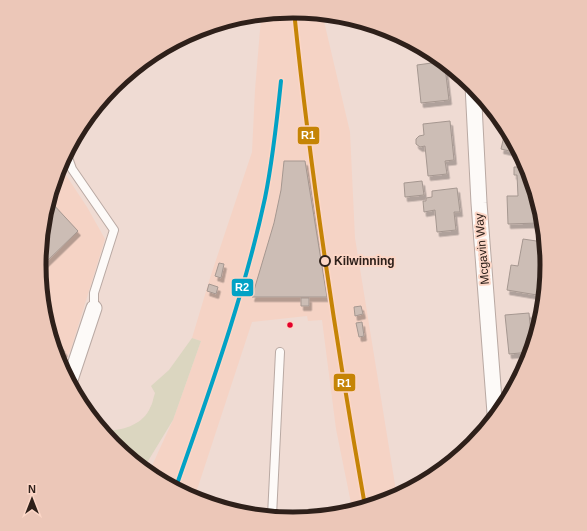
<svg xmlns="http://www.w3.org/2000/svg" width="587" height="531" font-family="Arial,sans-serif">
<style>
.built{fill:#f5d3c5}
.green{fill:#dbd6c0}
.building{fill:#ccbdb5;stroke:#a59790;filter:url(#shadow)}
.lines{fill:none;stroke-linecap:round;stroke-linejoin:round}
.lane-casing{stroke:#b9a9a3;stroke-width:10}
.street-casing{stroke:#b9a9a3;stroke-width:17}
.lane{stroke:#fdfaf8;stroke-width:8}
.street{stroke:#fdfaf8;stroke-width:15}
.rail-1-casing{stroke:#fcd6c6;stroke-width:7}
.rail-2-casing{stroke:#fcd6c6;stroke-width:7}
.rail-1{stroke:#c58406;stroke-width:4}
.rail-2{stroke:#02a2c5;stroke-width:4}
.stop-dot{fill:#fcd6c6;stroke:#2e201a;stroke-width:2}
.bus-dot{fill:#e4002b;stroke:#fcd6c6;stroke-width:1.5}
.labels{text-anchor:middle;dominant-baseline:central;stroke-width:4;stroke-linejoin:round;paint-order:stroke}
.street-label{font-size:12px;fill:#2e201a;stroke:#fcd6c6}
.stop-label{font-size:12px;font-weight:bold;fill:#2e201a;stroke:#fcd6c6;text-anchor:start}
.rim{fill:none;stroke:#2e201a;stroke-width:5}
.line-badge{stroke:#fcd6c6;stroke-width:1.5}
.badge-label{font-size:11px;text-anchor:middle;font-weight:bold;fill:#fff}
</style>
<defs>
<filter id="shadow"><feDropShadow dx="2.5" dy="4.5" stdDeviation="0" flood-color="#0004"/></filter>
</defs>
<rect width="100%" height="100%" fill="#efdbd3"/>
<path class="built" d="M 294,11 L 323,17 L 350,132 L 355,238 L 397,497 L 391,501 L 352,508 L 336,429 L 322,320 L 308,321 L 307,316 L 252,322 L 194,499 L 150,470 L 173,420 L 201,341 L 192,338 L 210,278 L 252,152 L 255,90 L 261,18 Z
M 60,166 L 87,207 L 105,239 L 71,349 L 62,368 L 58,363 L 39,265 Z"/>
<path class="green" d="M 192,338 L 201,341 L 173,420 L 145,466 L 113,445 L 103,430 C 120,432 143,425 150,408 C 153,403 153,398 155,393 L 151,386 L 169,370 Z"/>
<path class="building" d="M 439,62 L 445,67 L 449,100 L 421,103 L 417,65 Z
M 450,121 L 454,160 L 445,161 L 447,174 L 428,176 L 425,146 L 420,147 L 416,144 L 416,139 L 419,136 L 424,135 L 423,124 Z
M 505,132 L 518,153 L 501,149 Z
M 284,161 L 305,161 L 327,297 L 252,297 L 274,223 L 281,190 Z
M 514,167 L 528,167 L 529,168 L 539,223 L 508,224 L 507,196 L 518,196 L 517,175 L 514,175 Z
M 422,181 L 424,195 L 405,197 L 404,183 Z
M 457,188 L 460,212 L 454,212 L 456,230 L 437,232 L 435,210 L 424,212 L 423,201 L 426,201 L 426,198 L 432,197 L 432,191 Z
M 52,203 L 78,231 L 40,268 L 39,265 Z
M 523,239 L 543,242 L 544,247 L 537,295 L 507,290 L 511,265 L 518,266 Z
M 219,263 L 224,264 L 221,278 L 215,276 Z
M 209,284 L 218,287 L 216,294 L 207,291 Z
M 301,298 L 309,298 L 309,306 L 301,306 Z
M 361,306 L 363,314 L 355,316 L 354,307 Z
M 529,313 L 532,347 L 531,352 L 509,354 L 505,315 Z
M 362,322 L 364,336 L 359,337 L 356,323 Z
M 53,335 L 65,352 L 57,358 Z"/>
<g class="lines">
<g class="lane-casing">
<path id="lane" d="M 67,155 L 72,169 L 114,230 L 94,293 L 94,308
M 272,516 L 280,352"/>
</g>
<g class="street-casing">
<path id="street" d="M 473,85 L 479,203 L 495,413
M 70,380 L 94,308"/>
</g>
<use href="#lane" class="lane"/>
<use href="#street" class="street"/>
<g class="rail-1-casing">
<path id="rail-1" d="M 294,11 C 311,177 336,342 365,506"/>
</g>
<g class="rail-2-casing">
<path id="rail-2" d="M 176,487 C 209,392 244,296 265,198 C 273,159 277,120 281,81"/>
</g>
<use href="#rail-1" class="rail-1"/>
<use href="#rail-2" class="rail-2"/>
</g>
<circle class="stop-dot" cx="325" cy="261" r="5"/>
<circle class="bus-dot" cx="290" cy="325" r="3.5"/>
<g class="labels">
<g class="street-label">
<text transform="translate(482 249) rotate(-95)">Mcgavin Way</text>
</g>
<g class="stop-label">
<text x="334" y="261">Kilwinning</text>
</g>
</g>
<path d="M0 0H587V531H0ZM46 265a247 247 0 1 1 494 0a247 247 0 1 1-494 0Z" fill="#ecc7b8" fill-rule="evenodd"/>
<path class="rim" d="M46 265a247 247 0 1 1 494 0a247 247 0 1 1-494 0Z"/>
<g class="line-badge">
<rect x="297" y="126" width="23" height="19" rx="4" fill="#c58406"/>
<rect x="231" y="278" width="23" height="19" rx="4" fill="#02a2c5"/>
<rect x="333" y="373" width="23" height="19" rx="4" fill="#c58406"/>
</g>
<g class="badge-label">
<text x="308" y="139">R1</text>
<text x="242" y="291">R2</text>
<text x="344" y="387">R1</text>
</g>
<g transform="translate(32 499)" stroke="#fcd6c6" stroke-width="3" paint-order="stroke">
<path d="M0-3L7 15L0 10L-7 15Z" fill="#2e201a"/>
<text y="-6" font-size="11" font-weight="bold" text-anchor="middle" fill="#2e201a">N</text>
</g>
</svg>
